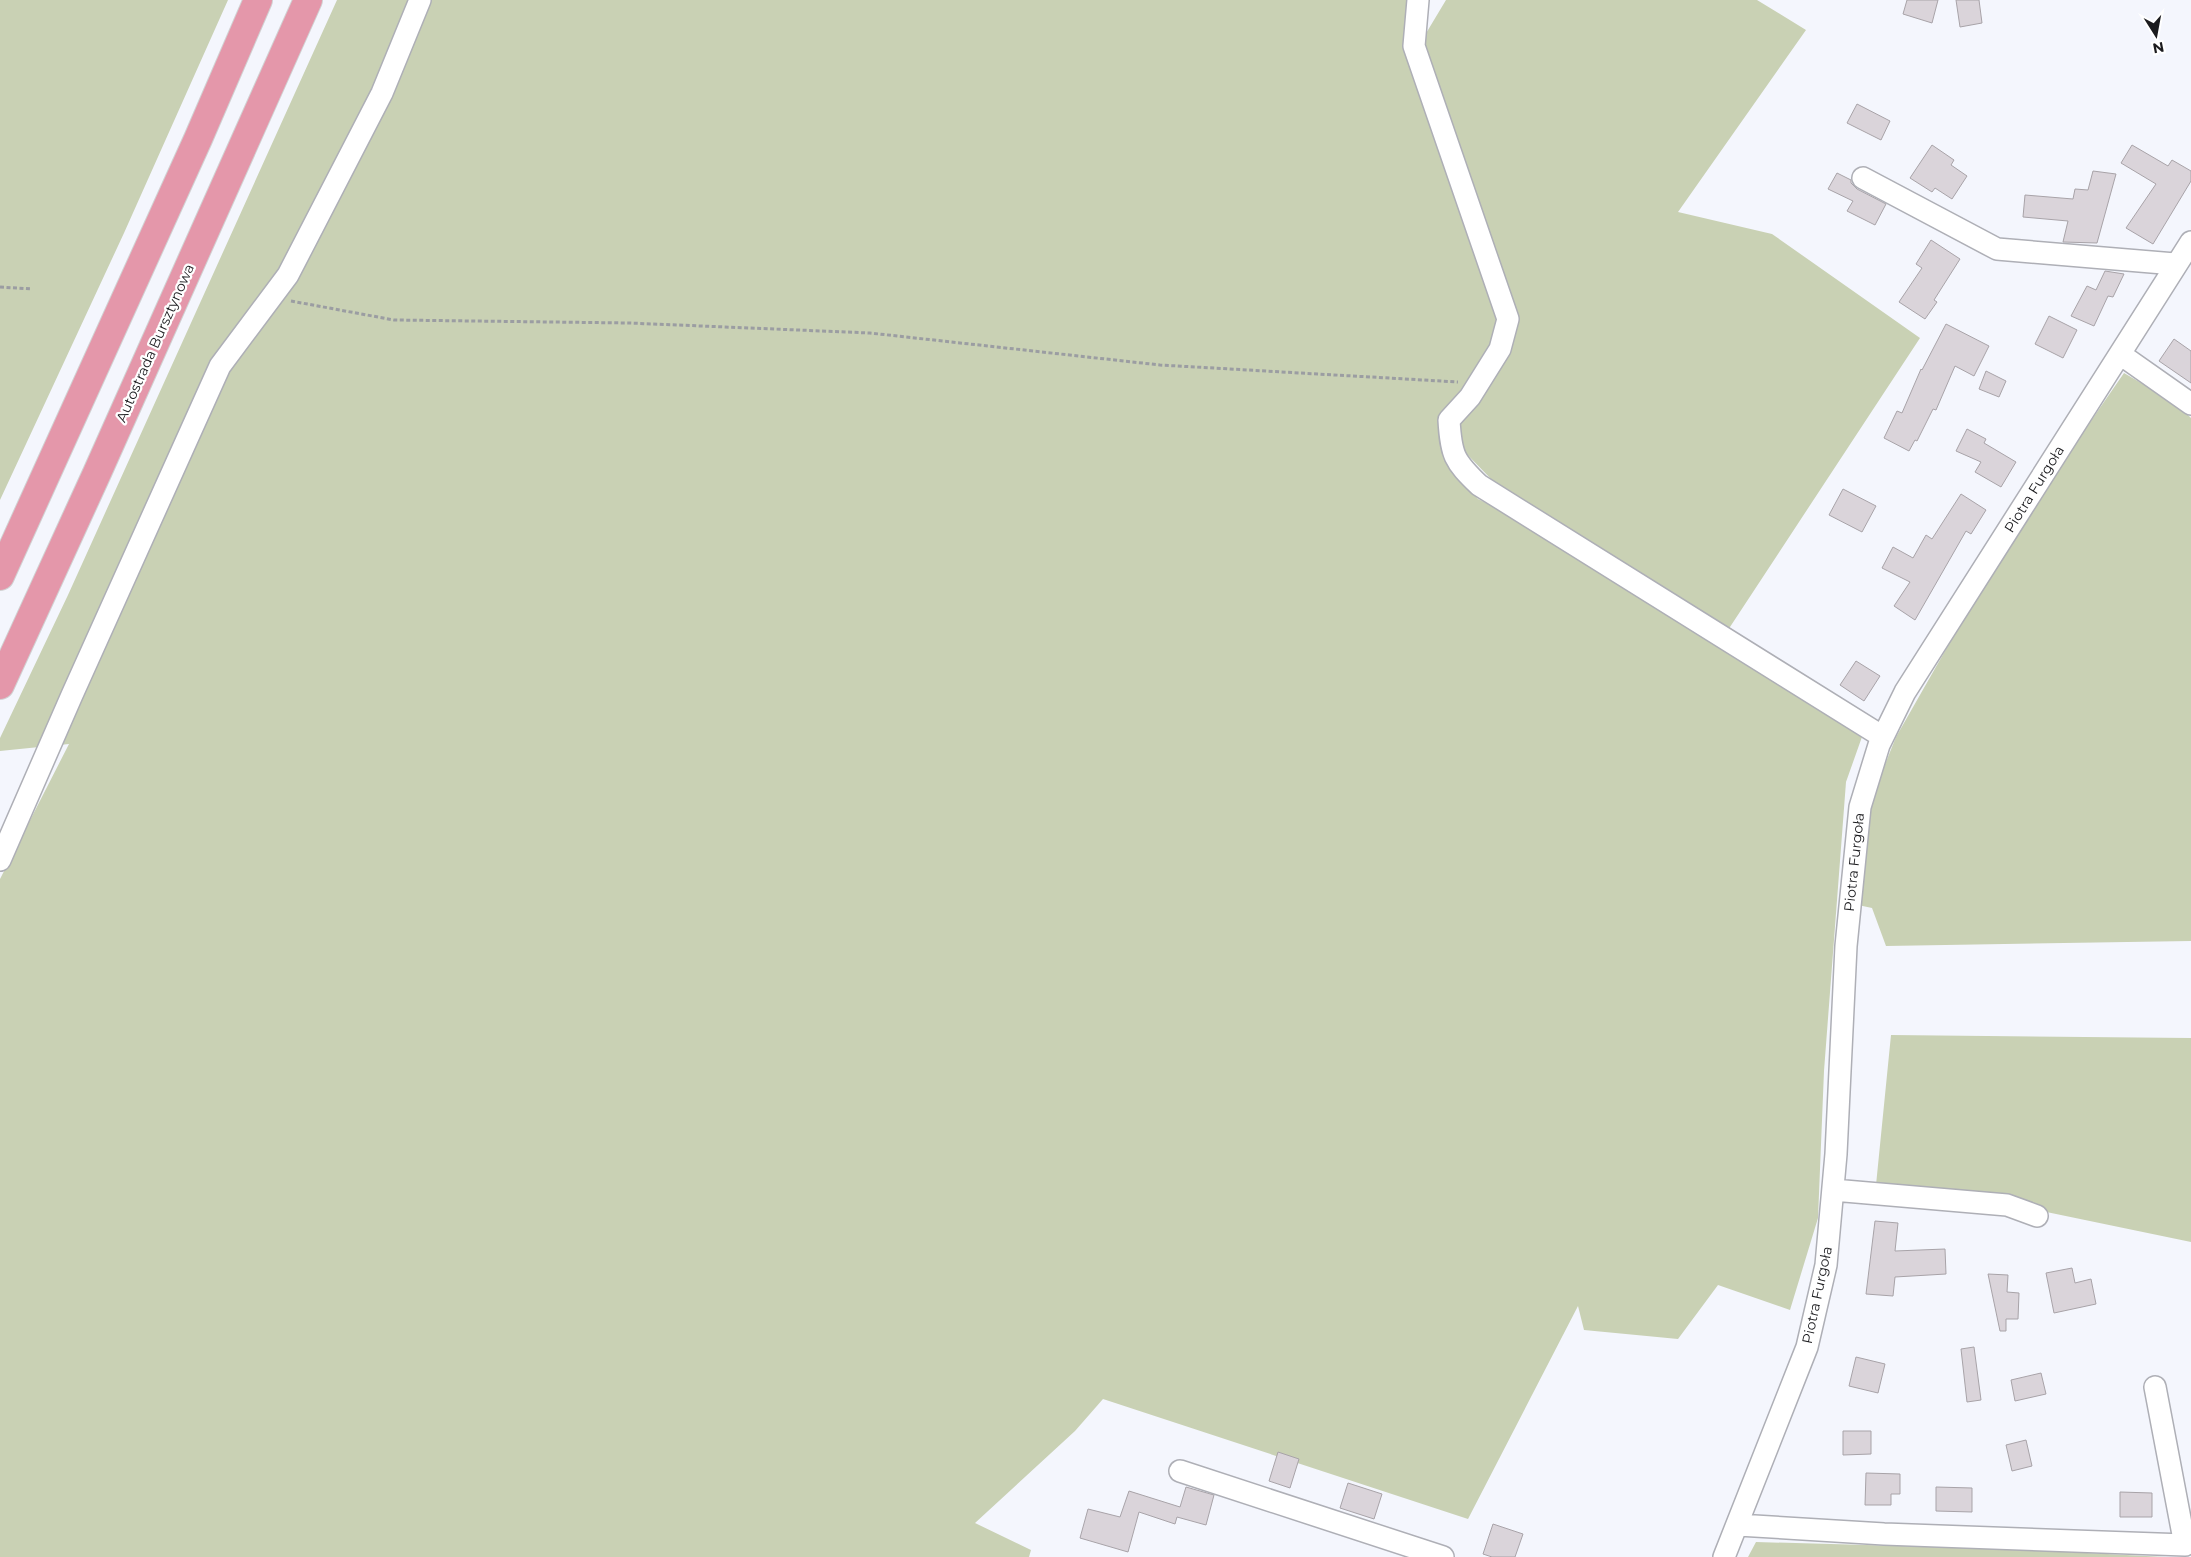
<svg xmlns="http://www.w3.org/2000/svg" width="2191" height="1557" font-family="Montserrat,sans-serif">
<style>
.green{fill:#c9d1b4}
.building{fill:#dad4da;stroke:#a8a3a8}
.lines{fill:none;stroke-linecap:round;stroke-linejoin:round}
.minor-casing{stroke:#aeafb6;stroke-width:24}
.highway-casing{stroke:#d1d1d2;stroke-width:30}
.path{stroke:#9b9da2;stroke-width:3;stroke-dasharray:4 2.5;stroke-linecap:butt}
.minor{stroke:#fff;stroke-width:21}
.highway{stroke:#e497aa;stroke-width:28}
.labels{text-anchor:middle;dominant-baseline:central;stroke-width:4.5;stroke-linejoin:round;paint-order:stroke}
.street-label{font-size:14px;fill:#1b1b1e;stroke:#fff}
</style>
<rect width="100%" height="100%" fill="#f4f6fd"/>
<path class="green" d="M 0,0 L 228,0 L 124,233 L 0,500 Z
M 337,0 L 1407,0 L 1425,35 L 1446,0 L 1757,0 L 1806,30 L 1678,212 L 1772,234 L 1920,338 L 1728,630 L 1491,479 L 1458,445 L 1446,462 L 1478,499 L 1511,515 L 1863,734 L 1846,782 L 1824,1071 L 1818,1218 L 1790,1310 L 1718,1285 L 1678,1339 L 1584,1330 L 1578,1306 L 1468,1519 L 1103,1399 L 1075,1431 L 975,1523 L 1031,1550 L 1029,1557 L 0,1557 L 0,879 L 69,744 L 0,751 L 0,738 L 68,595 Z
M 2124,373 L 2177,404 L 2191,418 L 2191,941 L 1886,946 L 1872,908 L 1858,905 L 1866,812 L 1896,737 L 2006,544 Z
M 1891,1035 L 2191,1038 L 2191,1242 L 2027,1208 L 1876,1185 Z
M 1756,1542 L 2007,1549 L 2166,1557 L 1748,1557 Z"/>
<path class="building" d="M 1907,0 L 1938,0 L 1932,23 L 1903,14 Z
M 1956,0 L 1979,0 L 1982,23 L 1960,27 Z
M 1857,104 L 1890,121 L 1881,140 L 1847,123 Z
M 1932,145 L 1954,160 L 1951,165 L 1967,176 L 1952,199 L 1935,188 L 1932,192 L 1910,178 Z
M 2132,145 L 2168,166 L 2172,160 L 2191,171 L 2191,181 L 2153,244 L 2126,228 L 2156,184 L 2121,163 Z
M 2093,171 L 2116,174 L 2097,243 L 2063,242 L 2068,221 L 2023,217 L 2025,195 L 2073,199 L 2075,189 L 2088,190 Z
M 1837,173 L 1851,180 L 1851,183 L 1857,189 L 1886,204 L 1875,225 L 1847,211 L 1853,201 L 1828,189 Z
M 1931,240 L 1960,259 L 1934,300 L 1937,302 L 1925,319 L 1899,302 L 1922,268 L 1916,264 Z
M 2105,271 L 2124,274 L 2113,297 L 2108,296 L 2094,326 L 2071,316 L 2087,286 L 2096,290 Z
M 2049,316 L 2077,330 L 2063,358 L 2035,344 Z
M 1946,324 L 1989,346 L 1974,376 L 1955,366 L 1936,410 L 1933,409 L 1917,441 L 1915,440 L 1909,451 L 1884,438 L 1897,411 L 1902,413 L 1921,369 L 1922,370 Z
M 2174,339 L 2191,351 L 2191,383 L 2159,361 Z
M 1986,371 L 2006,381 L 1999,397 L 1979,389 Z
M 1967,429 L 1986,439 L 1984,443 L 2016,462 L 2001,487 L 1975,472 L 1981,462 L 1956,451 Z
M 1843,489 L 1876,506 L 1862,532 L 1829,515 Z
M 1961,494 L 1986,510 L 1971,534 L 1966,531 L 1915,620 L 1894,606 L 1910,582 L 1882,568 L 1893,547 L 1913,558 L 1926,535 L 1932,539 Z
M 1856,661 L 1880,676 L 1864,701 L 1840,685 Z
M 1875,1221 L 1898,1223 L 1895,1251 L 1945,1249 L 1946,1274 L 1895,1277 L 1893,1296 L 1866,1294 Z
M 2072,1268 L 2075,1283 L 2091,1279 L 2096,1304 L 2054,1313 L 2046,1273 Z
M 1988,1274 L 2008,1275 L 2007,1292 L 2019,1293 L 2018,1319 L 2006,1319 L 2006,1331 L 2000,1331 Z
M 1974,1347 L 1981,1400 L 1967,1402 L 1961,1349 Z
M 1856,1357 L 1885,1364 L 1878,1393 L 1849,1386 Z
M 2041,1373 L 2046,1394 L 2015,1401 L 2011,1380 Z
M 1843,1431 L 1871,1431 L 1871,1454 L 1843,1455 Z
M 2026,1440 L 2032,1466 L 2012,1471 L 2006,1445 Z
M 1278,1452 L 1299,1459 L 1290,1488 L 1269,1481 Z
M 1866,1473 L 1900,1474 L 1900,1494 L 1891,1494 L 1891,1505 L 1865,1505 Z
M 1348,1483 L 1382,1494 L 1374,1519 L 1340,1508 Z
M 1186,1487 L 1214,1495 L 1206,1525 L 1177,1517 L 1175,1524 L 1139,1512 L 1128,1552 L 1080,1538 L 1088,1509 L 1120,1517 L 1129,1491 L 1180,1507 Z
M 1936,1487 L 1972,1488 L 1972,1512 L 1936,1511 Z
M 2120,1492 L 2152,1493 L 2152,1517 L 2120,1517 Z
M 1493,1524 L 1523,1534 L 1515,1557 L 1492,1557 L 1483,1554 Z"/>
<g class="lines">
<g class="minor-casing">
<path id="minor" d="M 1418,0 L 1414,46 L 1508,319 L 1500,349 L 1470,397 L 1449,420 C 1451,455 1454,461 1479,485 L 1883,737
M 1863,178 L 1997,249 L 2175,264
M 2120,354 L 2191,404
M 0,860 L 72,695 L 220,366 L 288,275 L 382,93 L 420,0
M 1833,1190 L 2007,1205 L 2037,1216
M 1180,1471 L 1443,1557
M 1738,1525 L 1884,1534 L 2185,1545 L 2155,1387
M 1724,1557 L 1807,1347 L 1826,1265 L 1836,1154 L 1846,946 L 1860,807 L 1879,745 L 1905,692 L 2191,242"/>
</g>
<g class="highway-casing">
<path id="highway" d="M 0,576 L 198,139 L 258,0
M 0,685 L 97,473 L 308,0"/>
</g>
<path class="path" d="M 0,287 L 32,289
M 291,301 L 394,320 L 629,323 L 870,333 L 1160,365 L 1458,382"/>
<use href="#minor" class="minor"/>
<use href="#highway" class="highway"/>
</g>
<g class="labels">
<g class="street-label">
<text transform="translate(155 343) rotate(-66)">Autostrada Bursztynowa</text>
<text transform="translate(2034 489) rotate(-58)">Piotra Furgoła</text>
<text transform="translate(1854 862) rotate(-84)">Piotra Furgoła</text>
<text transform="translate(1817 1295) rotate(-78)">Piotra Furgoła</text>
</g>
</g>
<g transform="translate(2156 35) rotate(169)" stroke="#ffffff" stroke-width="4" paint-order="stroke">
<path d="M0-4L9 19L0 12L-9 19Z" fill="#1b1b1e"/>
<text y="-8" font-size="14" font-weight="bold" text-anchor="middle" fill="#1b1b1e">N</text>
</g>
</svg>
